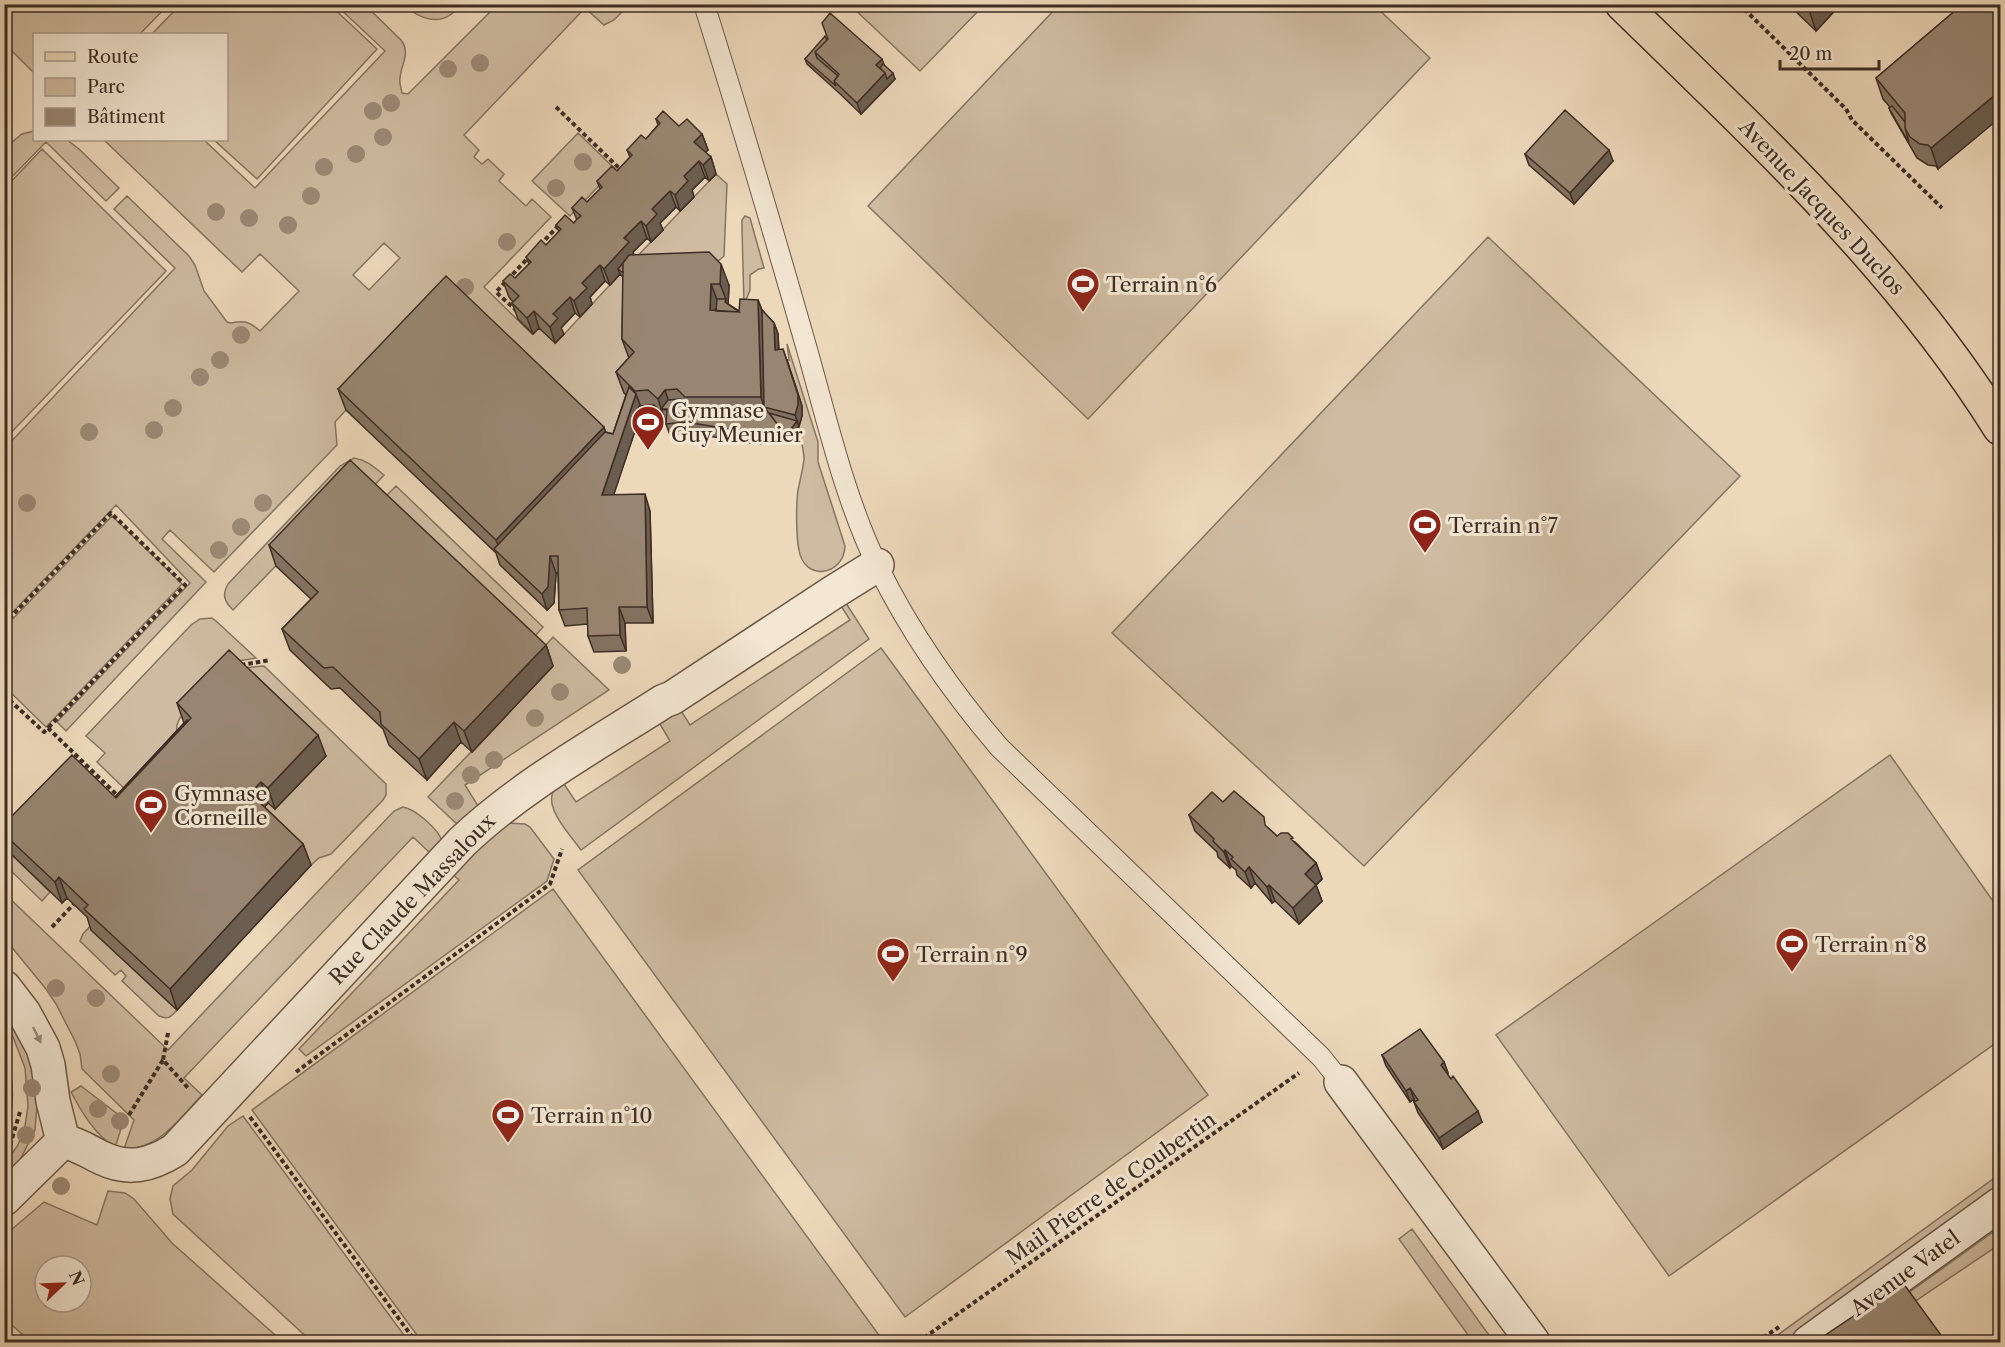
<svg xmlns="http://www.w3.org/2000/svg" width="2005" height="1347" font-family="'Libre Caslon Text',serif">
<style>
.green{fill:#cfbba1;stroke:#867463;stroke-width:1.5;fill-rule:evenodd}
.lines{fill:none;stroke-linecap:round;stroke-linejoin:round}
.service-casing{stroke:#6a584a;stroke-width:22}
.minor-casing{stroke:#6a584a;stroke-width:36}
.primary-casing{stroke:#3e2d25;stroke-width:36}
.path{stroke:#3e2d25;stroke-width:4;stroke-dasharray:4.5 3;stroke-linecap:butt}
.service{stroke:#f3e6d2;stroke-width:20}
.minor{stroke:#f3e6d2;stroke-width:33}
.primary{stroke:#edd8ba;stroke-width:33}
.tree{fill:#9d8976}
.wall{fill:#847362;stroke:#3e2d25;stroke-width:1.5}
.shaded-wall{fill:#6b5e50;stroke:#3e2d25;stroke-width:1.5}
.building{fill:#998672;stroke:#3e2d25;stroke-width:1.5}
.oneway{fill:#988a7c}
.labels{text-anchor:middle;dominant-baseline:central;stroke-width:6;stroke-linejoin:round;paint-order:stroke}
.street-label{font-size:21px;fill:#3e2d25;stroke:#f3e6d2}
.poi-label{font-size:21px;fill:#3e2d25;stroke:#f3e6d2;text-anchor:start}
</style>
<rect width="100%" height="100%" fill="#edd8ba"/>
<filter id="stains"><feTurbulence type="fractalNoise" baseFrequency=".00333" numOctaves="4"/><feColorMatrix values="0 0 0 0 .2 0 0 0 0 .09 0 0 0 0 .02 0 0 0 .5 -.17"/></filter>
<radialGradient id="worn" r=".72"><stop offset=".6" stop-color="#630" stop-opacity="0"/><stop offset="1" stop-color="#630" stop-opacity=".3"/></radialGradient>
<path class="green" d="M 1060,4 L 1374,5 L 1430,58 L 1088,419 L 868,206 Z
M 4,5 L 5,4 L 168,5 L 140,34 L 34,34 L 34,73 L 11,50 L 5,41 Z
M 180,5 L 330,5 L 377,49 L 257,179 L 214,140 L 226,140 L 226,34 L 152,34 Z
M 336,5 L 365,5 L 401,40 C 411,53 401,64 400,78 C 399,82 401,88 402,93 L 408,94 L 497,5 L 629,5 L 614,20 L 604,25 L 585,8 L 464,135 L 479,150 L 474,157 L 482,164 L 488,159 L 504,174 L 499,181 L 526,206 L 532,199 L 551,217 L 484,287 L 532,334 L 539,328 L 556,343 L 620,274 L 631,283 L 635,404 L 619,450 L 346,410 L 335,422 L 337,445 L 214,572 L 170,530 L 162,539 L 206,582 L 66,731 L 57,722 L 190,583 L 116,505 L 5,620 L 5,448 L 175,268 L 114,209 L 127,196 L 189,256 L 195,265 L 204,291 L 227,322 L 231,323 C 245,320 250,322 260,331 L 299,291 L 260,254 L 242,272 L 104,140 L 204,140 L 255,188 L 385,51 ZM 384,243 L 400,258 L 369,290 L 353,275 Z
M 404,5 L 461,5 C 457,8 454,13 450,15 C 434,26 415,15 404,5 Z
M 850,5 L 984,5 L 920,71 Z
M 34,131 L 34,140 L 67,140 L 79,149 L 119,188 L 106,201 L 46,142 L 5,184 L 5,148 L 22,134 Z
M 578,133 L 615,169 L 570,216 L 532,181 Z
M 42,149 L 166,271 L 5,439 L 5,188 Z
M 716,174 L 727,184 L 724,256 L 717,262 L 627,267 Z
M 745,216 L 750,218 L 764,268 L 759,269 L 750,275 L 750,290 L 744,305 L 742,229 L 742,220 Z
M 1488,237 L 1740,476 L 1364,866 L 1112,633 Z
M 787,344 L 818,442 L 818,462 L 845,546 C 844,576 804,582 799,550 C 796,536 796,505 798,490 C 800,480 803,469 804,459 C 804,448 799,437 799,427 C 800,421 802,415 802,409 C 800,394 791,375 787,360 L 789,360 Z
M 354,458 C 367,460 374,467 384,475 L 369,491 L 358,481 L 233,610 C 224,601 222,595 228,584 L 340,466 Z
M 396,486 L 543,627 L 529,643 L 380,502 Z
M 112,516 L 182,584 L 46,727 L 5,687 L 5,627 Z
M 842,597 L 869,639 L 581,850 C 571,836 545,809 553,792 C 555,787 559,784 562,781 L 576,802 L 670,741 L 657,719 L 678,706 L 690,725 L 850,620 L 838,601 Z
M 212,618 L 216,621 L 256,658 L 238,661 L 230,664 L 180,718 L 177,725 L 176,743 L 131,795 L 97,762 L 105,753 L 86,736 L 191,625 L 200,619 Z
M 553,637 L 609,690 L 465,785 L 480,809 L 459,826 L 428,797 L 553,666 L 539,653 Z
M 881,648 L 1208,1095 L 905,1317 L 578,870 Z
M 264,666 L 386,784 L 386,795 L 383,800 L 331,854 L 319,858 L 311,865 L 258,814 L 268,803 L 241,668 Z
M 1890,755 L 2000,911 L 2000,1040 L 1669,1276 L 1496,1035 Z
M 403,807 C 415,809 440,830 442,842 L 431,854 L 413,837 L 184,1078 L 202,1095 C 179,1119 160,1149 124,1149 L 134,1120 L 82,1069 L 80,1054 L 75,1041 L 56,1004 L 46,989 L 5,939 L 4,893 L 168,1050 L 394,811 Z
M 508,823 L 525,824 L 530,827 L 554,859 L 547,881 L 306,1056 L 299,1049 L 459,880 L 450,872 Z
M 7,850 L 50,892 L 42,901 L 5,865 L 5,854 Z
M 553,889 L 884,1342 L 422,1342 L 252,1110 Z
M 93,923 L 92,930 L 177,1010 C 171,1017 168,1020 159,1016 L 122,981 L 126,976 L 121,970 L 115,975 L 80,941 L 83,934 Z
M 5,1013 L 27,1046 L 38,1093 L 35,1130 L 16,1168 L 5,1181 L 4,1165 L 18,1145 L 25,1126 L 28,1106 L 25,1068 L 13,1037 L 5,1027 Z
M 5,1056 C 15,1080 15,1108 5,1131 Z
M 81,1086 L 124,1119 L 115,1148 C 95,1134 82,1113 71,1092 Z
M 243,1116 L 409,1342 L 312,1342 L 173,1214 L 170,1199 L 173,1186 L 192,1170 L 228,1126 Z
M 2000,1174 L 2000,1186 L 1784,1342 L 1768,1342 Z
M 108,1191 L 125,1193 L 134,1199 L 172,1243 L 283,1342 L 31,1342 L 5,1319 L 5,1235 L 44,1202 L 97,1225 ZM 45,1266 L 81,1266 L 81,1302 L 45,1302 Z
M 2000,1227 L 2000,1244 L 1911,1304 L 1840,1342 Z
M 1412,1229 L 1494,1342 L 1473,1342 L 1399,1239 Z"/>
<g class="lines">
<g class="service-casing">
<path id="service" d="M 704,4 C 739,115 772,227 804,339 C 826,415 843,495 878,567 C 910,632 952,692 999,747 L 1321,1057 L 1341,1082"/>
</g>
<g class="minor-casing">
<path id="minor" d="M 4,987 L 24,1013 L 43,1048 L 48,1065 L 53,1101 L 63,1141
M 1341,1082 L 1533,1342
M 63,1141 C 78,1144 89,1152 102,1158 C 129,1171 151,1165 175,1150 L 462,842 C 521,786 595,745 664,701 L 672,698 L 832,593 L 877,565
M 4,1199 L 63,1141
M 1809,1342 L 2000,1204"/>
</g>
<g class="primary-casing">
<path id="primary" d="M 1622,4 C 1758,137 1899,266 2000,428"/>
</g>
<path class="path" d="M 1739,4 L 1846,109 L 1852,120 L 1942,208
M 556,107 L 621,170 L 620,171
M 540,245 L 560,224
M 517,311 L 496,292 L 529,257
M 4,624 L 111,513 L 185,585 L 48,728
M 241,665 L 270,660
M 4,695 L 44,732 L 48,728 L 119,797
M 52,927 L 74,904
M 168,1033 L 163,1060 L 189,1089
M 296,1072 L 550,884 L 562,849
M 129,1115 L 163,1060
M 250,1117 L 416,1342
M 10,1145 L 20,1112
M 918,1342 L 1299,1073
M 1757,1342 L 1779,1327"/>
<use href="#service" class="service"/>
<use href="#minor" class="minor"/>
<use href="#primary" class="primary"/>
</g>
<g class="tree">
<circle cx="480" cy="63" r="9"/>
<circle cx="448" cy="69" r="9"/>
<circle cx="391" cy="103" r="9"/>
<circle cx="373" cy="111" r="9"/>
<circle cx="383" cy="137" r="9"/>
<circle cx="356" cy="154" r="9"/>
<circle cx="583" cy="162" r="9"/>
<circle cx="324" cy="167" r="9"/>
<circle cx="556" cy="188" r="9"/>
<circle cx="311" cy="196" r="9"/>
<circle cx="216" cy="212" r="9"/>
<circle cx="249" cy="218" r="9"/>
<circle cx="288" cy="225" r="9"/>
<circle cx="507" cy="242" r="9"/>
<circle cx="465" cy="287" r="9"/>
<circle cx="241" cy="335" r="9"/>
<circle cx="220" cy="360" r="9"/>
<circle cx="200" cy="377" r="9"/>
<circle cx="173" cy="408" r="9"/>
<circle cx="154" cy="430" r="9"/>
<circle cx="89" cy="432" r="9"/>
<circle cx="27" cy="503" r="9"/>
<circle cx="263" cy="503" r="9"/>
<circle cx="241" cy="527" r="9"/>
<circle cx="219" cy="550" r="9"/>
<circle cx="622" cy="665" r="9"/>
<circle cx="560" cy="692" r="9"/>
<circle cx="535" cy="718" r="9"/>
<circle cx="494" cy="760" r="9"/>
<circle cx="471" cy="775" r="9"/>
<circle cx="455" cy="801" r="9"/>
<circle cx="56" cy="988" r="9"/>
<circle cx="96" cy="998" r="9"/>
<circle cx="111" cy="1074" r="9"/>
<circle cx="32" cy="1088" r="9"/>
<circle cx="98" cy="1109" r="9"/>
<circle cx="120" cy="1121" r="9"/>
<circle cx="26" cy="1135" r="9"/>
<circle cx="61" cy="1186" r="9"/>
</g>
<path class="wall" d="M 1788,4 L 1841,4 L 1816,31 Z
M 1963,4 L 1938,169 L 1936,166 L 1928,165 L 1917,158 L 1891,113 L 1889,108 L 1890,107 L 1883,99 L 1876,78 Z
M 827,40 L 883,64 L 895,79 L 861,114 L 838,92 L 807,64 L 805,59 Z
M 656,119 L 702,134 L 708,150 L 705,152 L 711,157 L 716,174 L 709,181 L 705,177 L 692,190 L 694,197 L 680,211 L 676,207 L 660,223 L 663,230 L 651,242 L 647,238 L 633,252 L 634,255 L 729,285 L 728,304 L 739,311 L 758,300 L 762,310 L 774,323 L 778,334 L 779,350 L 787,360 L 802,406 L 802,416 L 799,426 L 793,435 L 786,441 L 776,444 L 757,444 L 690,433 L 670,435 L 666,424 L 666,420 L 640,416 L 613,495 L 650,511 L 653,623 L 625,623 L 626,651 L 594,652 L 588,636 L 588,624 L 565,626 L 559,610 L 558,573 L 556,573 L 554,603 L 547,610 L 500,565 L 496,553 L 346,410 L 338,389 L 605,432 L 613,434 L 626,395 L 624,393 L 616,372 L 629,358 L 622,339 L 623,277 L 620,274 L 610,285 L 605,281 L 590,297 L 592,304 L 580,317 L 575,313 L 561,328 L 564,334 L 555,343 L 539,328 L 533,334 L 518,319 L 512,303 L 513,302 L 509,297 L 503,281 L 515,278 L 529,264 L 526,257 L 546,245 L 559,232 L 556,225 L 574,223 L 577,220 L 572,208 L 587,202 L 600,189 L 597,181 L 617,171 L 630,157 L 627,150 L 646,139 L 658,125 Z
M 1525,154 L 1613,161 L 1574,204 L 1529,165 Z
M 2001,228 L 2001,241 L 1996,229 Z
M 269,545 L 546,645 L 553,666 L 472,752 L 461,742 L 427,780 L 389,745 L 383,729 L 340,688 L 331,689 L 290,650 L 282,629 L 311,599 L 276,566 Z
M 177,703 L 326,756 L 275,809 L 268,803 L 264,807 L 303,844 L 311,865 L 177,1010 L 91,930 L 87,917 L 67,898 L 62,903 L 7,850 L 4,844 L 4,824 L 115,797 L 184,723 Z
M 1223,802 L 1268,828 L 1277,836 L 1295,842 L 1316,863 L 1322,879 L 1316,885 L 1322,901 L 1299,924 L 1275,901 L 1272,903 L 1255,883 L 1251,888 L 1237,875 L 1236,870 L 1231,866 L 1230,868 L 1218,857 L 1217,852 L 1195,831 L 1189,815 Z
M 1382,1055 L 1444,1062 L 1448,1073 L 1447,1074 L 1482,1122 L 1443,1149 L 1418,1113 L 1414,1102 L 1415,1102 L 1414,1099 L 1410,1102 L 1386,1066 Z"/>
<path class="shaded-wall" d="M 1814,4 L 1841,4 L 1816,31 L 1809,10 Z
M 882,59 L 886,70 L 882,74 L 876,65 Z
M 885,73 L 893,73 L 895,79 L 861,114 L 857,103 Z
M 2001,90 L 2001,117 L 1938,169 L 1931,148 Z
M 702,134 L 708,150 L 700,158 L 694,142 Z
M 1609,150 L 1613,161 L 1574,204 L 1570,193 Z
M 711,157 L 716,174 L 709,181 L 703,165 Z
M 699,161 L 705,177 L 692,190 L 694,197 L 680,211 L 675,195 L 684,176 Z
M 670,191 L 676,207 L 660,223 L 663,230 L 651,242 L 646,226 L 652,209 Z
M 641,221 L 647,238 L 633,252 L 635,259 L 618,269 L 620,274 L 610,285 L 604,269 L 624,238 Z
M 721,264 L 729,285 L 728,305 L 725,302 L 726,299 L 720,284 Z
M 600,265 L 605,281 L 590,297 L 592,304 L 580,317 L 574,301 L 582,283 Z
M 711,284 L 719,305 L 718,326 L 710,310 Z
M 570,297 L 575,313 L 561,328 L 564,334 L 555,343 L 550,327 L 553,314 Z
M 758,300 L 766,321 L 764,407 L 761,397 Z
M 534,311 L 539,328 L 533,334 L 527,318 Z
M 774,323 L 778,334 L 779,361 L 775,350 Z
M 783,349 L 802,406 L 802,416 L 799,426 L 795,415 Z
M 665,390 L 672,411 L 661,409 L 665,420 L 658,399 Z
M 636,394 L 642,410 L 638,410 L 640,416 L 608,512 L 602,495 Z
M 797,421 L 799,426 L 793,435 L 786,441 L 784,435 Z
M 604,427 L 611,448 L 502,556 L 496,540 Z
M 645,494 L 650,511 L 653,623 L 647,607 Z
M 550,556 L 556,573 L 554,603 L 547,610 L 542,594 Z
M 619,607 L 625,623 L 626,651 L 620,635 Z
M 546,645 L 553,666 L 472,752 L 464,731 Z
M 454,722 L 461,742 L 427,780 L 419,759 Z
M 318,735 L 326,756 L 275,809 L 268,788 Z
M 261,782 L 268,803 L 258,814 L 250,793 Z
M 303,844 L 311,865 L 177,1010 L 170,989 Z
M 1225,850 L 1231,866 L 1230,868 L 1224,852 Z
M 1316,863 L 1322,879 L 1316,885 L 1322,901 L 1299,924 L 1293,908 L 1305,874 Z
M 1249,867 L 1255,883 L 1251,888 L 1245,872 Z
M 59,877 L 67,898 L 62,903 L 55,882 Z
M 1269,885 L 1275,901 L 1272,903 L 1267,887 Z
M 1444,1062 L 1448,1073 L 1445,1076 L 1441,1065 Z
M 1410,1088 L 1414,1099 L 1410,1102 L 1406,1091 Z
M 1478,1111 L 1482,1122 L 1443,1149 L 1439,1138 Z"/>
<path class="building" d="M 1803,4 L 1814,4 L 1809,10 Z
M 1963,4 L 2001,4 L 2001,90 L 1931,148 L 1928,145 L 1920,144 L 1910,137 L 1905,128 L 1905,113 L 1876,78 Z
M 830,13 L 882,59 L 876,65 L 885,73 L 857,103 L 834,81 L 839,74 L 815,52 L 828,39 L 822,23 Z
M 825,36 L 827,40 L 815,52 L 817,58 L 838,76 L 834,81 L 836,86 L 805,59 Z
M 883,64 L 893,73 L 887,79 L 885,73 L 880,68 Z
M 1892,106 L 1905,122 L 1905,128 L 1909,143 L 1889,108 Z
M 1565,110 L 1609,150 L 1570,193 L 1525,154 Z
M 663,111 L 679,126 L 687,119 L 702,134 L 694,142 L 711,157 L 703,165 L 699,161 L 684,176 L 688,181 L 675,195 L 670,191 L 652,209 L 657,214 L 646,226 L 641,221 L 624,238 L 629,242 L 604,269 L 600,265 L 582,283 L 587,288 L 574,301 L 570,297 L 553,314 L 558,318 L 550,327 L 534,311 L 527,318 L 512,303 L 519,296 L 503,281 L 510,274 L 515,278 L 531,262 L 526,257 L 541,240 L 546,245 L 561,229 L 556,225 L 565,215 L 574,223 L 576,220 L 581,216 L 572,208 L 582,197 L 587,202 L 602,187 L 597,181 L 612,166 L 617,171 L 632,155 L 627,150 L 641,135 L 646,139 L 660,123 L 656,119 Z
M 2001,228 L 2001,235 L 1996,229 Z
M 709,252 L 721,264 L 720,284 L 711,284 L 710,310 L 739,312 L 740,299 L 758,300 L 761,397 L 685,397 L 677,389 L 665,390 L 658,399 L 648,390 L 635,391 L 616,372 L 634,352 L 622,339 L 623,263 L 629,255 Z
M 623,263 L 623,273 L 618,269 Z
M 446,276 L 604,427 L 496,540 L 338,389 Z
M 717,299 L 726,299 L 725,302 L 739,312 L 716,311 Z
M 762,310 L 774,323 L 775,350 L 783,349 L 798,395 L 798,405 L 795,415 L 764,407 L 782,430 L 772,433 L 753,433 L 686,422 L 666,424 L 667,409 L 661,409 L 668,400 L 681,399 L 688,407 L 764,407 Z
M 629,387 L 636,394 L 602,495 L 645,494 L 647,607 L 619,607 L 620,635 L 588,636 L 587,608 L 559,610 L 558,556 L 550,556 L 548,587 L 542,594 L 494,549 L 605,432 L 613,434 Z
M 654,405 L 663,414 L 638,410 L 639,406 Z
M 769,413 L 797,421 L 791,429 L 784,435 L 782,430 Z
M 350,460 L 546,645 L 464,731 L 454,722 L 419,759 L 381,724 L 380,712 L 333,667 L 324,668 L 282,629 L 318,592 L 269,545 Z
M 229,650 L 318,735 L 268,788 L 261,782 L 250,793 L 303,844 L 170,989 L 84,909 L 88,905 L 59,877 L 55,882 L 4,834 L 4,824 L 72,755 L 116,798 L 191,718 L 177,703 Z
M 187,720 L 188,721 L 116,798 L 115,797 Z
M 1234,791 L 1264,817 L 1265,825 L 1277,836 L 1281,833 L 1288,833 L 1293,838 L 1291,839 L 1316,863 L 1305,874 L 1316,885 L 1293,908 L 1269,885 L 1267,887 L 1249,867 L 1245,872 L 1231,859 L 1233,857 L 1225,850 L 1224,852 L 1213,841 L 1214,839 L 1189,815 L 1212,792 L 1223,802 Z
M 1420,1029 L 1444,1062 L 1441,1065 L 1451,1079 L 1453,1076 L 1478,1111 L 1439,1138 L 1414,1102 L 1418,1100 L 1410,1088 L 1406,1091 L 1382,1055 Z
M 1903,1283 L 1946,1342 L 1815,1342 Z"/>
<defs><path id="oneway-solid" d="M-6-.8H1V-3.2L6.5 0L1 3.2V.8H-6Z" transform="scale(1.5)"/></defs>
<use class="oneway" href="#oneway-solid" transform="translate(37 1035) rotate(64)"/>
<defs>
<g id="stadium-pin" transform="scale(1.725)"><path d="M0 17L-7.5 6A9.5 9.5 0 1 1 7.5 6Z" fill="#8f2418" stroke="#f3e6d2"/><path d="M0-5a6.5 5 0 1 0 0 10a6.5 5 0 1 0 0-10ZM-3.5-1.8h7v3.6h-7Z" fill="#fff"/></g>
</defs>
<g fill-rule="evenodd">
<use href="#stadium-pin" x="1083" y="284"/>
<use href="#stadium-pin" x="648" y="422"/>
<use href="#stadium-pin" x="1425" y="525"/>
<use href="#stadium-pin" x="151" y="805"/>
<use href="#stadium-pin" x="1792" y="944"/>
<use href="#stadium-pin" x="893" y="954"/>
<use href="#stadium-pin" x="508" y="1115"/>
</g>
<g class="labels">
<g class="street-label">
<text transform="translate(1822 207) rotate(47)">Avenue Jacques Duclos</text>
<text transform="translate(412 899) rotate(-46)">Rue Claude Massaloux</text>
<text transform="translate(1111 1188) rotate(-35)">Mail Pierre de Coubertin</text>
<text transform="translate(1905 1273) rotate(-36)">Avenue Vatel</text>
</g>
<g class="poi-label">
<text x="1106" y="284">Terrain n°6</text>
<text x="671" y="410">Gymnase<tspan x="671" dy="24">Guy Meunier</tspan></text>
<text x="1448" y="525">Terrain n°7</text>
<text x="174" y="793">Gymnase<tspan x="174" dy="24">Corneille</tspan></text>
<text x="1815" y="944">Terrain n°8</text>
<text x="916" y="954">Terrain n°9</text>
<text x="531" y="1115">Terrain n°10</text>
</g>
</g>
<rect width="2005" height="1347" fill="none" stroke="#edd8ba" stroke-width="24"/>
<rect x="6" y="6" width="1993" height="1335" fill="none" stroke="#3e2d25" stroke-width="3"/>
<rect x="12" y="12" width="1981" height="1323" fill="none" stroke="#3e2d25" stroke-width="1.5"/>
<rect x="33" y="33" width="195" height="108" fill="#f3e6d2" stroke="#ab9c8d" stroke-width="1.5"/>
<rect x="45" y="52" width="30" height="9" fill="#edd8ba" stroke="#ab9c8d" stroke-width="1.5"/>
<text x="87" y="63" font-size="18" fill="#3e2d25">Route</text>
<rect x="45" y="78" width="30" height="18" fill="#cfbba1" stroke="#ab9c8d" stroke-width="1.5"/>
<text x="87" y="93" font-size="18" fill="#3e2d25">Parc</text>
<rect x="45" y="108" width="30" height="18" fill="#998672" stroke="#ab9c8d" stroke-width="1.5"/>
<text x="87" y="123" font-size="18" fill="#3e2d25">Bâtiment</text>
<g transform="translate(63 1284) rotate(67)"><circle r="28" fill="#f3e6d2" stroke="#ab9c8d" stroke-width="1.5"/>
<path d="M0-4.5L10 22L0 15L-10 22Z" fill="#8f2418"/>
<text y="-9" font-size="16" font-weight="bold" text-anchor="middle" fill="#3e2d25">N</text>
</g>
<path d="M1780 60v9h99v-9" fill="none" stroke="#3e2d25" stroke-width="3"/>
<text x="1789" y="60" font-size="18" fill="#3e2d25" stroke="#f3e6d2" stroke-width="4.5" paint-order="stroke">20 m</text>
<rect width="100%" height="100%" filter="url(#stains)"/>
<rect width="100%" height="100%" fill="url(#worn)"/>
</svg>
